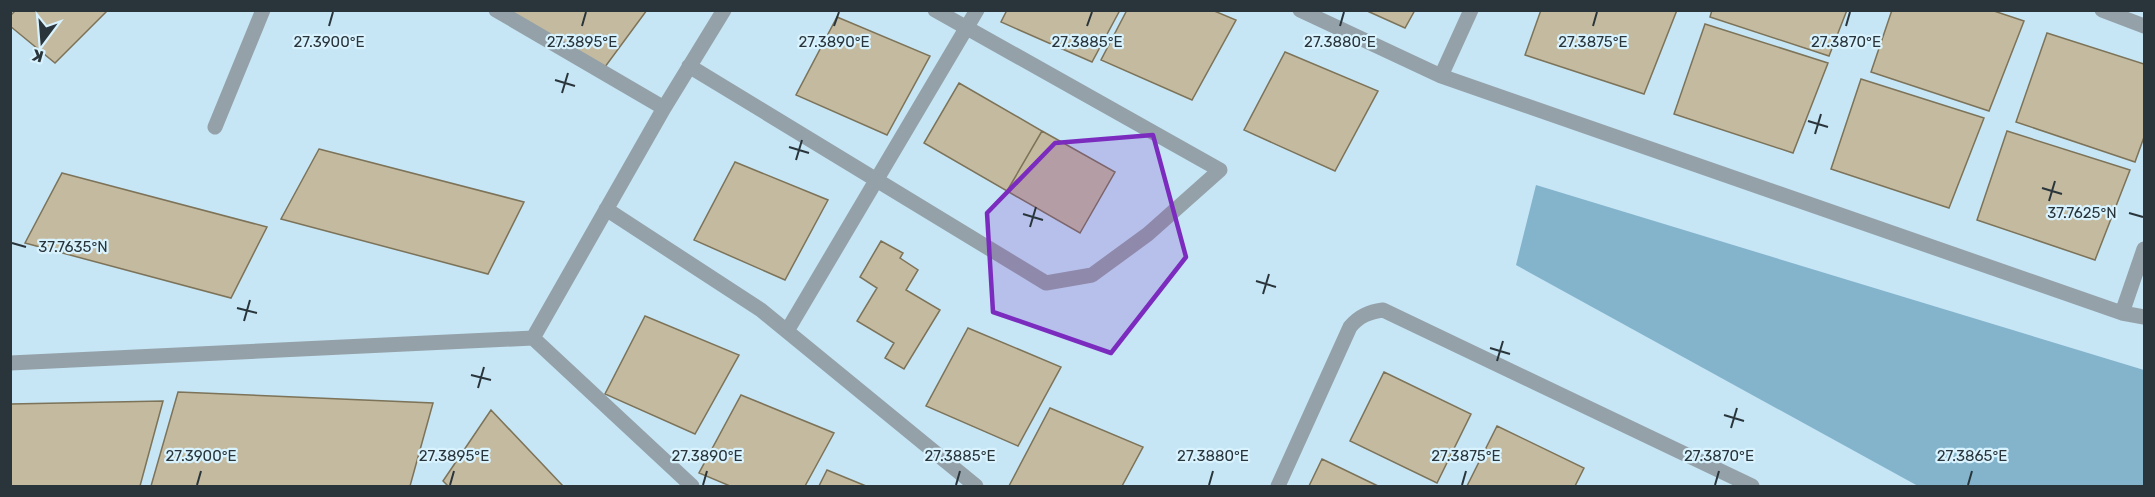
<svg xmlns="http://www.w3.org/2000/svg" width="2155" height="497" font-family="Rubik,sans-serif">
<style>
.forest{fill:#83b4cc}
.building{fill:#c4ba9f;stroke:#7c7359;stroke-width:1.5}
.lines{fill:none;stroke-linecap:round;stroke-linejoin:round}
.minor{stroke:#94a1a8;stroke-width:15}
.marked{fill:#7b2cbf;fill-opacity:0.2;stroke:#7b2cbf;stroke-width:4.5;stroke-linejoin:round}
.ticks{fill:none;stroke:#29353b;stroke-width:2}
.ticks-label{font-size:15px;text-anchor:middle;fill:#29353b;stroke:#d8f2fe;stroke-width:4.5;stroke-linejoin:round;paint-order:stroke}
</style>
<rect width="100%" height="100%" fill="#c6e5f5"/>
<path class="forest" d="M 1536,185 L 2144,370 L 2144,486 L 1918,486 L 1516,265 Z"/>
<path class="building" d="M 16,10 L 108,10 L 55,63 L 10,26 L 10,16 Z
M 505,10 L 647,10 L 602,71 Z
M 1007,10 L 1120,10 L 1092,62 L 1001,22 Z
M 1127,10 L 1212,10 L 1236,20 L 1192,100 L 1101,60 Z
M 1365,10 L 1415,10 L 1405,28 Z
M 1541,10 L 1677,10 L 1644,94 L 1525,55 Z
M 1712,10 L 1847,10 L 1829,56 L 1710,17 Z
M 1892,10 L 1991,10 L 2024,21 L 1989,111 L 1871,72 Z
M 837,17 L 930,56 L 887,135 L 796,95 Z
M 1705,24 L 1828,63 L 1793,153 L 1674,114 Z
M 2047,33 L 2144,64 L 2144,137 L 2135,162 L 2016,122 Z
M 1285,52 L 1378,91 L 1335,171 L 1244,130 Z
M 1861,79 L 1984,118 L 1949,208 L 1831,169 Z
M 959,83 L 1042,131 L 1007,191 L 924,143 Z
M 1042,131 L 1115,172 L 1080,233 L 1007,191 Z
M 2007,131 L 2130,170 L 2095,260 L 1977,220 Z
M 319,149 L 524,202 L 488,274 L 281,219 Z
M 735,162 L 828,200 L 785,280 L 694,240 Z
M 62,173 L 267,227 L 231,298 L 25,243 Z
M 881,241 L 903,253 L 900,258 L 918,270 L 906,290 L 940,310 L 904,369 L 885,358 L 894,343 L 857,321 L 877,288 L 860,277 Z
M 645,316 L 739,355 L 695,434 L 605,394 Z
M 968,328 L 1061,367 L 1018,446 L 926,406 Z
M 1384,372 L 1471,414 L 1437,483 L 1350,441 Z
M 178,392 L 433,403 L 410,486 L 151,486 Z
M 741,395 L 834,433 L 805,486 L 730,486 L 699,473 Z
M 163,401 L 140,486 L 10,486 L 11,404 Z
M 1050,408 L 1143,447 L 1122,486 L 1009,486 Z
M 491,410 L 563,486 L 448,486 L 443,481 Z
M 1497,426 L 1584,468 L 1575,486 L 1467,486 Z
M 1322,459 L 1378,486 L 1309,486 Z
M 827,470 L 866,486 L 819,486 Z"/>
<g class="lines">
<path class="minor" d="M 496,10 L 664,108
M 1300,10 L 1441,76 L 2122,313 L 2144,317
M 2102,10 L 2144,26
M 689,66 L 1046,283 L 1092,275 L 1148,234 L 1220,170 L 935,10
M 1441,76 L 1471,10
M 215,127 L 263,10
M 606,209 L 761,310 L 976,486
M 2122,313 L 2144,249
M 787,331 L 977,10
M 533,338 L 664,108 L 724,10
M 10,363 L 533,338 L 692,486
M 1278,486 L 1350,327 C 1359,316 1369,312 1383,310 L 1752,486"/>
</g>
<path class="marked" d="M 1153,135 L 1186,257 L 1111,353 L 993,312 L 987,213 L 1055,143 Z"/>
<path class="ticks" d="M 329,26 L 333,12M 582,26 L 586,12M 834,26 L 839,12M 1087,26 L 1092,12M 1340,26 L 1344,12M 1593,26 L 1597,12M 1846,26 L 1850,12M 555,80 L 575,86M 562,93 L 568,73M 1808,121 L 1828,127M 1815,134 L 1821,114M 789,147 L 809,153M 796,160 L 802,140M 2042,188 L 2062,194M 2049,201 L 2055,181M 2129,213 L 2143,217M 1023,214 L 1043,220M 1030,227 L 1036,207M 12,243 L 26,247M 1256,281 L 1276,287M 1263,294 L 1269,274M 237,308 L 257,313M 244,321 L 250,300M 1490,348 L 1510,354M 1497,361 L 1503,341M 471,375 L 491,380M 478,388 L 484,367M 1724,415 L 1744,421M 1731,428 L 1737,408M 197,485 L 201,471M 450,485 L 454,471M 703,485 L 707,471M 956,485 L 960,471M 1209,485 L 1213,471M 1462,485 L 1466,471M 1715,485 L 1719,471M 1968,485 L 1972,471"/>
<g class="ticks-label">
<text x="329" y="47">27.3900°E</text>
<text x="582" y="47">27.3895°E</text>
<text x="834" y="47">27.3890°E</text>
<text x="1087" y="47">27.3885°E</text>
<text x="1340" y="47">27.3880°E</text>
<text x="1593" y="47">27.3875°E</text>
<text x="1846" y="47">27.3870°E</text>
<text x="2082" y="218">37.7625°N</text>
<text x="73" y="252">37.7635°N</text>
<text x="201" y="461">27.3900°E</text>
<text x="454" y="461">27.3895°E</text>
<text x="707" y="461">27.3890°E</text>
<text x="960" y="461">27.3885°E</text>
<text x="1213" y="461">27.3880°E</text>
<text x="1466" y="461">27.3875°E</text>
<text x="1719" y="461">27.3870°E</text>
<text x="1972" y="461">27.3865°E</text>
</g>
<rect width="2155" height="497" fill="none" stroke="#29353b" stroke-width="24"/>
<g transform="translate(42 42) rotate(196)" stroke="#d8f2fe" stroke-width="4.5" paint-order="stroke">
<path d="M0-4.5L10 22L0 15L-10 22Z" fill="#29353b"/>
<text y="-9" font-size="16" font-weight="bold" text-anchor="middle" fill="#29353b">K</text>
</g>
</svg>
